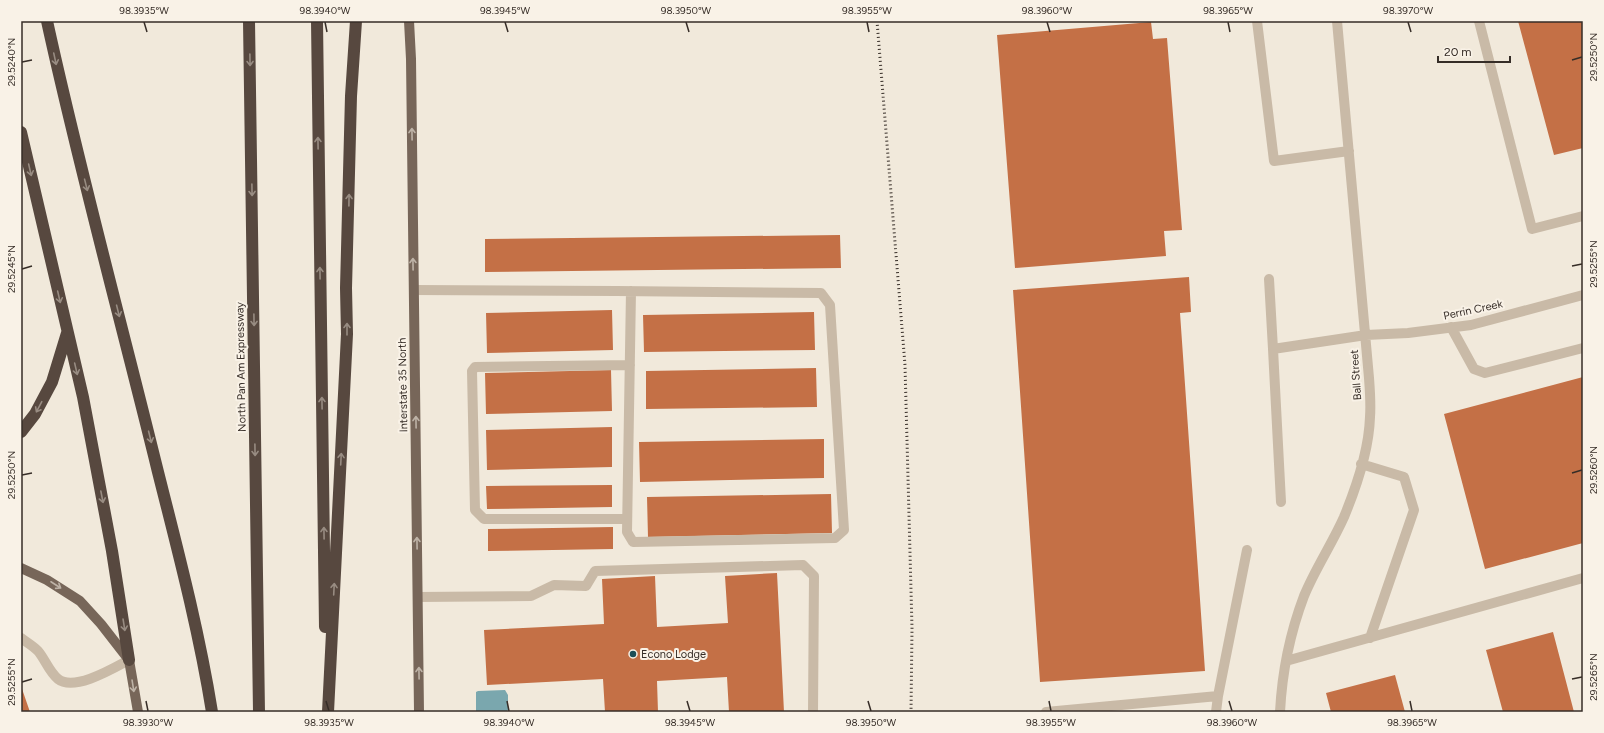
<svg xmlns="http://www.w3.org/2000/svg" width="1604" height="733" font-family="Figtree,sans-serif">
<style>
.water{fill:#7aa7ae}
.building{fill:#c47046}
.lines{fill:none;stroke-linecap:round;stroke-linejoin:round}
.minor{stroke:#c9baa7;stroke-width:10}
.major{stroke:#776659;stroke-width:10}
.highway{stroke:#57483f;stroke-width:12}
.rail{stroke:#362d27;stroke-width:3;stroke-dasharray:1 3;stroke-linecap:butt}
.oneway{stroke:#988c82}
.oneway2{stroke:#beb3a7}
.ticks{fill:none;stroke:#362d27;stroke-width:1.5}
.poi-dot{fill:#1d4e57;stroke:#f9f2e7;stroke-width:1.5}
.labels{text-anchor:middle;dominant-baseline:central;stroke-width:4;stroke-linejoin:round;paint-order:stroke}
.street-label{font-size:11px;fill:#362d27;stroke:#f9f2e7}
.poi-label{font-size:11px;fill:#362d27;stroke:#f9f2e7;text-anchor:start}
.neatline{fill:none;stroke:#362d27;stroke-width:1.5}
.ticks-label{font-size:10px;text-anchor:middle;fill:#362d27}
</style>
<rect width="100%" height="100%" fill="#f1e9db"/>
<path class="water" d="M 505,690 L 508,695 L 508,710 L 506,712 L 476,712 L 476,692 L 478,691 Z"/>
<path class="building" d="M 1518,21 L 1583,21 L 1583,148 L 1554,155 Z
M 1151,22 L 1153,39 L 1167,38 L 1182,230 L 1164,231 L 1166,256 L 1015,268 L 997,35 Z
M 840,235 L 841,268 L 485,272 L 485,239 Z
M 1189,277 L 1191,312 L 1180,313 L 1205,671 L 1040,682 L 1013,290 Z
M 612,310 L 613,350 L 487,353 L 486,313 Z
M 814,312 L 815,350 L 644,352 L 643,315 Z
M 816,368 L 817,407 L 646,409 L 646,371 Z
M 611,370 L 612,411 L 486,414 L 485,373 Z
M 1583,377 L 1583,543 L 1485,569 L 1444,414 Z
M 612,427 L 612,467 L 487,470 L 486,430 Z
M 824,439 L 824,478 L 640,482 L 639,442 Z
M 612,485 L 612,507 L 487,509 L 486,486 Z
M 831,494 L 832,533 L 648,537 L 647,497 Z
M 613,527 L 613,549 L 488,551 L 488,529 Z
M 777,573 L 784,712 L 729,712 L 727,677 L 657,681 L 658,712 L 605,712 L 603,679 L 487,685 L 484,630 L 604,624 L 602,579 L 655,576 L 657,627 L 728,623 L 725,576 Z
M 1553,632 L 1574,712 L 1503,712 L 1486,650 Z
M 1395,675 L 1405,712 L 1331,712 L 1326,693 Z
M 21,686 L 30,712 L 21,712 Z"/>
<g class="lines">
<path class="minor" d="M 1257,21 L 1274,161 L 1349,151
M 1479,21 L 1532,229 L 1583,216
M 1269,279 L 1273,349
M 414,290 C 550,290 685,292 821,293 L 830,305 L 844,530 L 835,538 L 633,542 L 627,532 L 631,291
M 1451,327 L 1474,369 L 1485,373 L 1583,348
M 1361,464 L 1404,477 L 1414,510 L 1370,638
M 1281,502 L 1273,349 L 1366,335 L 1408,333 L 1471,325 L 1583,295
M 627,519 L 484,519 L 475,510 L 472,371 L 475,367 L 630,365
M 418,597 L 531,596 L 554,585 L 586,586 L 595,571 L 803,565 L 814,576 L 813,712
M 21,638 C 26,642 33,646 38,651 C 45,659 49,672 58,679 C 74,692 114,668 129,660
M 1286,661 L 1583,578
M 1218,696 L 1247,550
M 1046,712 L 1218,696 L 1216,712
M 1280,712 C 1282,673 1290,633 1304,596 C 1315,569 1332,544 1344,517 C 1356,488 1369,449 1370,417 C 1371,404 1370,391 1369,378 L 1337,21"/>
<path class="major" d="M 409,21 L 411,59 L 419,712
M 21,568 L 47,580 L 80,601 L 101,624 L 129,660 L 138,712"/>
<path class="highway" d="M 47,21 C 80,172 121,321 158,472 C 178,551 199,631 212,712
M 249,21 L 259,712
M 317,21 L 325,627
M 21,132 L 83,397 L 112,551 L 129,660
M 21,432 L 35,414 L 52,382 L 67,333
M 328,712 L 347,334 L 346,288 L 351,96 L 356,21"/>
<path class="rail" d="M 877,21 L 905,365 L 912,628 L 911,712"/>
</g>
<defs><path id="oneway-shaft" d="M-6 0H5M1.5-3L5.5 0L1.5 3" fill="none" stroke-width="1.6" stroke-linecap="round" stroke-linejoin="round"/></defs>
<g class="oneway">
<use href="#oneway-shaft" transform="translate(55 59) rotate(78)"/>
<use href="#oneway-shaft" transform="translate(250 60) rotate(89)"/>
<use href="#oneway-shaft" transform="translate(318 143) rotate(-91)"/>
<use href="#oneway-shaft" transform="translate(30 170) rotate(77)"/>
<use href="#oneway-shaft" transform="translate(86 185) rotate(76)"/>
<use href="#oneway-shaft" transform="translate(252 190) rotate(89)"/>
<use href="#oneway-shaft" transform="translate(349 200) rotate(-89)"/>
<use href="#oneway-shaft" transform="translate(320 273) rotate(-91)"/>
<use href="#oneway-shaft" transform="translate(59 297) rotate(77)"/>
<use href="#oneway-shaft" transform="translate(118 311) rotate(76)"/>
<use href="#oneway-shaft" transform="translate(254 320) rotate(89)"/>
<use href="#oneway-shaft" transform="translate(347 329) rotate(-90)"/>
<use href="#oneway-shaft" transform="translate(76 369) rotate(77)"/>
<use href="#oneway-shaft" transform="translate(322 403) rotate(-91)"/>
<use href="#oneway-shaft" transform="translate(39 407) rotate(118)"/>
<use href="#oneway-shaft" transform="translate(150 437) rotate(76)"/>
<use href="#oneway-shaft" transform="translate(255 450) rotate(89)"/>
<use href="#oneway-shaft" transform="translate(341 459) rotate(-87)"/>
<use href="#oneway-shaft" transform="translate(102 497) rotate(79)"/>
<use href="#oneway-shaft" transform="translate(324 533) rotate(-91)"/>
<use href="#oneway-shaft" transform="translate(334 589) rotate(-87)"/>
<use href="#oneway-shaft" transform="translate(124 625) rotate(81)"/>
</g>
<g class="oneway2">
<use href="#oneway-shaft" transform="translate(412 134) rotate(-91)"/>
<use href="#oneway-shaft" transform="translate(413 264) rotate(-91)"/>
<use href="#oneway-shaft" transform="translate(416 422) rotate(-91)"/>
<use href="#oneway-shaft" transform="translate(417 543) rotate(-91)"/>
<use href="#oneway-shaft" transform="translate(56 585) rotate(33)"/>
<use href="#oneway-shaft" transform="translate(419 673) rotate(-91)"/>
<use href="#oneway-shaft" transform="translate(133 686) rotate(81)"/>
</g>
<path class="ticks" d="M 144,22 L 147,32M 325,22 L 327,32M 505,22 L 508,32M 686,22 L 689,32M 867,22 L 869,32M 1047,22 L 1050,32M 1228,22 L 1230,32M 1408,22 L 1411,32M 1572,60 L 1582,57M 22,62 L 32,60M 1572,266 L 1582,264M 22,269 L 32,266M 1572,473 L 1582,470M 22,475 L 32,473M 1572,679 L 1582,677M 22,682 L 32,679M 146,701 L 148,711M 326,701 L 329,711M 507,701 L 509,711M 687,701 L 690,711M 868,701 L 871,711M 1049,701 L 1051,711M 1229,701 L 1232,711M 1410,701 L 1412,711"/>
<circle class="poi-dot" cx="633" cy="654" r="4"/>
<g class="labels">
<g class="street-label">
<text transform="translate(1473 310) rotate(-12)">Perrin Creek</text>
<text transform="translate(241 367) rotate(-91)">North Pan Am Expressway</text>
<text transform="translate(1356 375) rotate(-94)">Ball Street</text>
<text transform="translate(403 385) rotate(-91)">Interstate 35 North</text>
</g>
<g class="poi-label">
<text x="641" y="654">Econo Lodge</text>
</g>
</g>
<rect width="1604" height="733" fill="none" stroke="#f9f2e7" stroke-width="44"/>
<path d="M1438 56v6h72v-6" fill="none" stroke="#362d27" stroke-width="2"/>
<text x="1444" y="56" font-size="12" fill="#362d27" stroke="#f9f2e7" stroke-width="3" paint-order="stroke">20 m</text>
<rect x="22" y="22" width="1560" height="689" class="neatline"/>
<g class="ticks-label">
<text x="144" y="14">98.3935°W</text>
<text x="325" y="14">98.3940°W</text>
<text x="505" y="14">98.3945°W</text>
<text x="686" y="14">98.3950°W</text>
<text x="867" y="14">98.3955°W</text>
<text x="1047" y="14">98.3960°W</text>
<text x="1228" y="14">98.3965°W</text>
<text x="1408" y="14">98.3970°W</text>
<text transform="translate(1593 57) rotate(-90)" y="4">29.5250°N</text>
<text transform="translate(11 62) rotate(-90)" y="4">29.5240°N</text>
<text transform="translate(1593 264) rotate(-90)" y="4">29.5255°N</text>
<text transform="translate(11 269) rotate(-90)" y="4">29.5245°N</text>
<text transform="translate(1593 470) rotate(-90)" y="4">29.5260°N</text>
<text transform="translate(11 475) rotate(-90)" y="4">29.5250°N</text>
<text transform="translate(1593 677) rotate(-90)" y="4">29.5265°N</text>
<text transform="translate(11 682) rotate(-90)" y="4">29.5255°N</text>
<text x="148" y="726">98.3930°W</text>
<text x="329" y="726">98.3935°W</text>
<text x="509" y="726">98.3940°W</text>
<text x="690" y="726">98.3945°W</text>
<text x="871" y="726">98.3950°W</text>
<text x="1051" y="726">98.3955°W</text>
<text x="1232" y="726">98.3960°W</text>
<text x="1412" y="726">98.3965°W</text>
</g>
</svg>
